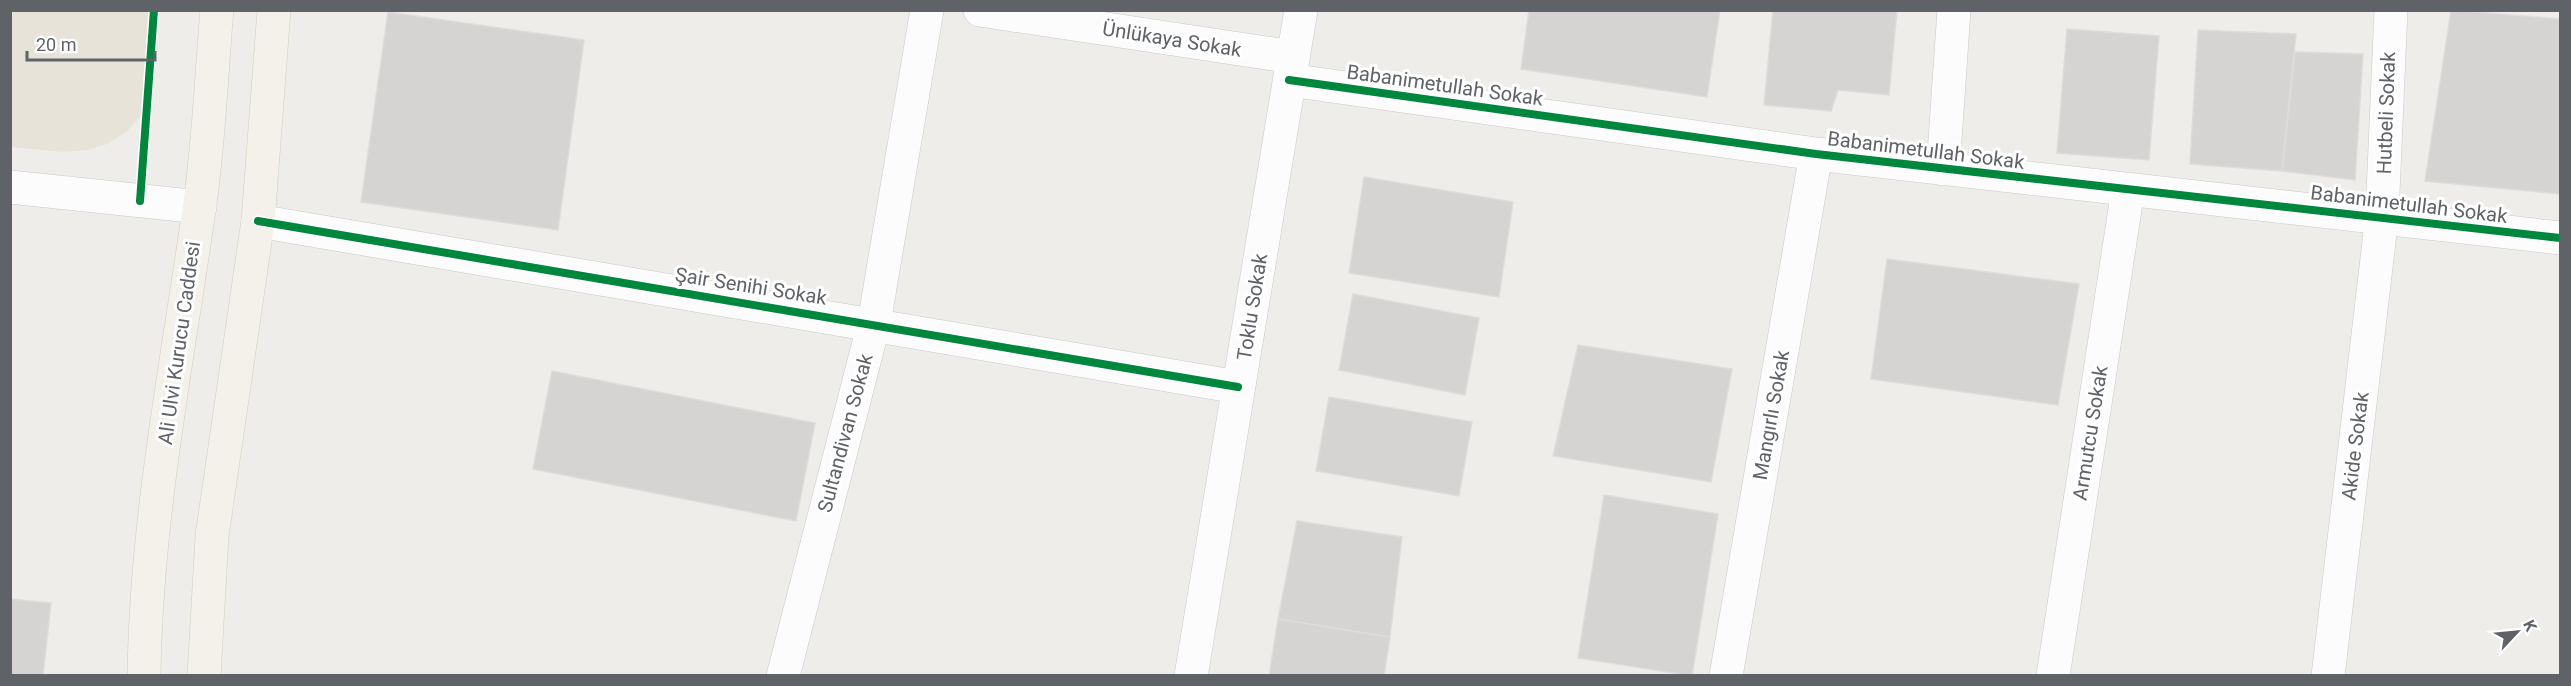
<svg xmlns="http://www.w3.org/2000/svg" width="2571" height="686" font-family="Roboto,sans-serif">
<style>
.commercial{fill:#e7e3d9}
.building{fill:#d5d4d3;stroke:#dedcda;stroke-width:1.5}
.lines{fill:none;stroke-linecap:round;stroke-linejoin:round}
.minor-casing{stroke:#c9c9c9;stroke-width:34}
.major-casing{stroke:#d4cdba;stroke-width:34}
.minor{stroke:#fcfcfc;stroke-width:33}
.major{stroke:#f3f1ea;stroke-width:33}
.cycleway-casing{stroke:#fff;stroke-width:11}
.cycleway{stroke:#00873e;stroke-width:8}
.labels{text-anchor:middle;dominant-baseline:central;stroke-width:6;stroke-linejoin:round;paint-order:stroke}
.street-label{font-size:20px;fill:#5f6367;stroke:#fff}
</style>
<rect width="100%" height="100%" fill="#eeedea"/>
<path class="commercial" d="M 10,11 L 156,11 L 148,98 L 140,116 L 127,131 L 107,144 L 87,150 L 63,152 L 11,147 Z"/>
<path class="building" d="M 1529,10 L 1720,10 L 1707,97 L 1521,69 Z
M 1773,10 L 1897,10 L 1889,95 L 1838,90 L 1831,111 L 1764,105 Z
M 2451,10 L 2560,19 L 2560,194 L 2425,181 Z
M 388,12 L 584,40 L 558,230 L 361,202 Z
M 2067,29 L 2159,36 L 2149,160 L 2057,153 Z
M 2198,30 L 2296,34 L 2282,171 L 2190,164 Z
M 2295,52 L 2363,54 L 2355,180 L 2282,171 Z
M 1364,177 L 1513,202 L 1499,297 L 1349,273 Z
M 1887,259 L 2079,284 L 2058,405 L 1871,379 Z
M 1353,294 L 1479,318 L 1465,395 L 1339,370 Z
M 1578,345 L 1732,369 L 1711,482 L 1553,456 Z
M 552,371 L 815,423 L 796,521 L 533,469 Z
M 1329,397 L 1472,422 L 1459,496 L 1316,471 Z
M 1604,495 L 1718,514 L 1692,676 L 1578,658 Z
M 1297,521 L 1402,537 L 1390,637 L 1278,619 Z
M 10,599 L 51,603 L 43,676 L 10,676 Z
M 1278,619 L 1390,637 L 1384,676 L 1269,676 Z"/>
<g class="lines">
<g class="minor-casing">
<path id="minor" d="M 980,10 L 1293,57
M 1289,80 L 1816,154 L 2560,238
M 1943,169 L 1954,10
M 10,187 L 200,207
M 258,221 L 1238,387
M 783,676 L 874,323 L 927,10
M 1191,676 L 1301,10
M 1726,676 L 1816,154
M 2053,676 L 2128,190
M 2328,676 L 2382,216 L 2391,10"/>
</g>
<g class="major-casing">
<path id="major" d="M 144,676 C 146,519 177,364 199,210 C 209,144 211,77 217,10
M 204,676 L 212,536 L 258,221 L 274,10"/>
</g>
<use href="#minor" class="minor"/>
<use href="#major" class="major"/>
<g class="cycleway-casing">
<path id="cycleway" d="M 1289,80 L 1816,154 L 2560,238
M 140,201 L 154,10
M 258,221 L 1238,387"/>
</g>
<use href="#cycleway" class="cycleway"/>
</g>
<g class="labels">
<g class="street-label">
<text transform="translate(1172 39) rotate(9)">Ünlükaya Sokak</text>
<text transform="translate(1445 85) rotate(8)">Babanimetullah Sokak</text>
<text transform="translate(2386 113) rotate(-88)">Hutbeli Sokak</text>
<text transform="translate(1926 150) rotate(7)">Babanimetullah Sokak</text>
<text transform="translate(2409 204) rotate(7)">Babanimetullah Sokak</text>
<text transform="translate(751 286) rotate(9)">Şair Senihi Sokak</text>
<text transform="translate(1252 307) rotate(-81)">Toklu Sokak</text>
<text transform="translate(179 343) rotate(-82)">Ali Ulvi Kurucu Caddesi</text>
<text transform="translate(1771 415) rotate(-80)">Mangırlı Sokak</text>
<text transform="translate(845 433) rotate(-75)">Sultandivan Sokak</text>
<text transform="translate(2090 433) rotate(-81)">Armutcu Sokak</text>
<text transform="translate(2355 446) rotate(-83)">Akide Sokak</text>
</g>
</g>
<rect width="2571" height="686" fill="none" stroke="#5f6367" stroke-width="24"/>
<g transform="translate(2517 632) rotate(64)" stroke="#ffffff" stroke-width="4.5" paint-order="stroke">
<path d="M0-4.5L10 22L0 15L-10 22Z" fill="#5f6367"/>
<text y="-9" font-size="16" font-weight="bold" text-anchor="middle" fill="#5f6367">K</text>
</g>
<path d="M27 51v9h128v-9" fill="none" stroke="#5f6367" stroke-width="3"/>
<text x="36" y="51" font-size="18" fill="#5f6367" stroke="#ffffff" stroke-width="4.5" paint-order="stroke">20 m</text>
</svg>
